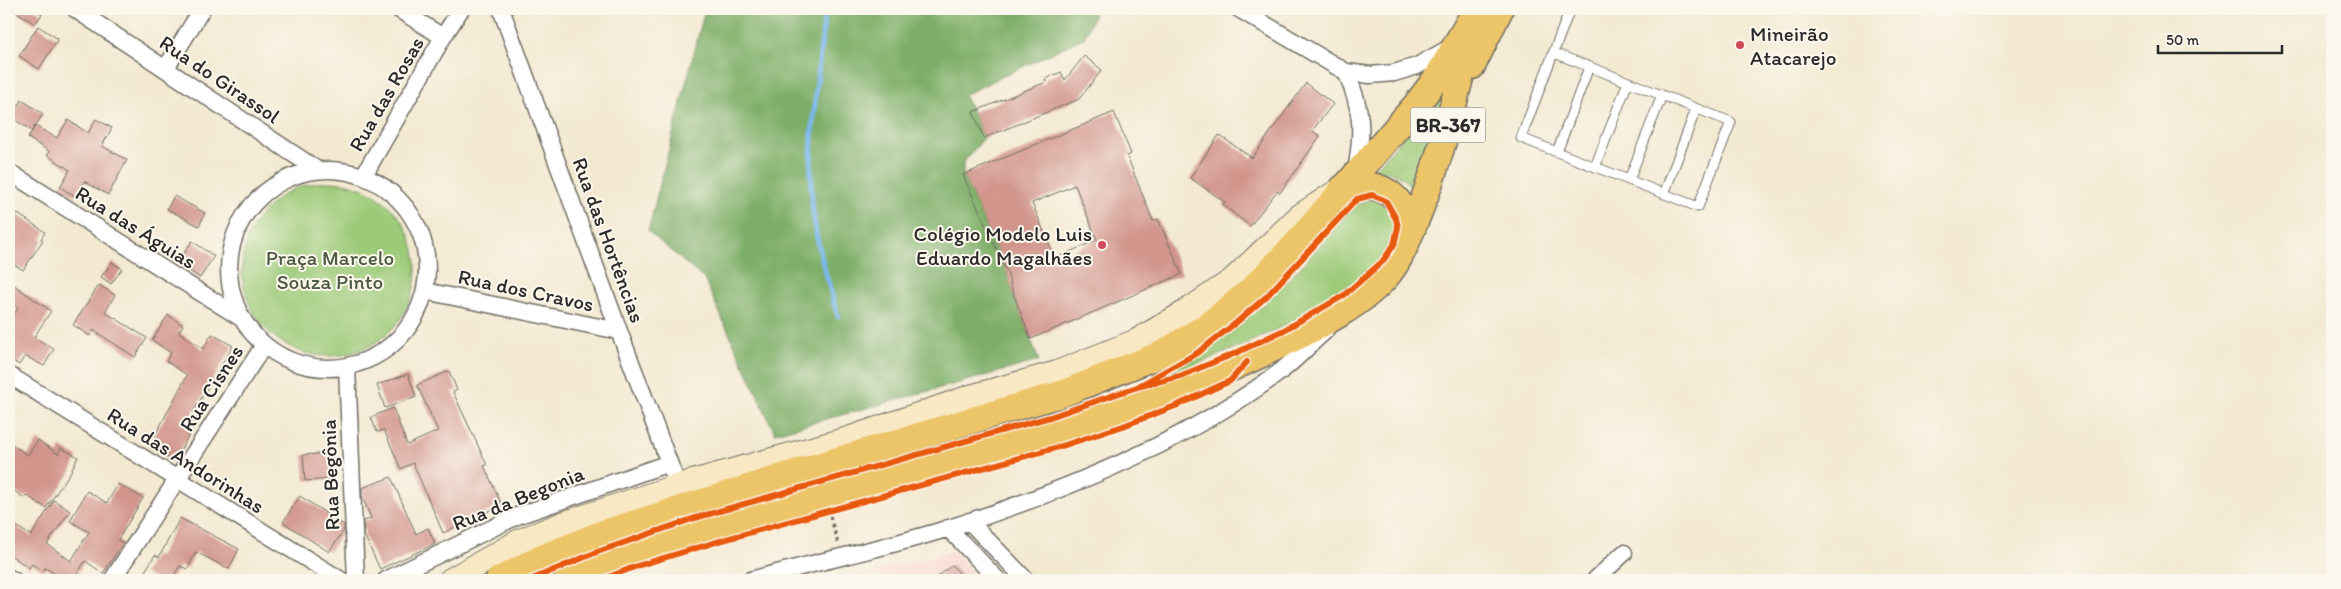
<svg xmlns="http://www.w3.org/2000/svg" width="2341" height="589" font-family="Itim,sans-serif">
<style>
.built{fill:#f7d0cc}
.green{fill:#9cca78;stroke:#647a52}
.forest{fill:#7dae68;stroke:#546c4a}
.lines{fill:none;stroke-linecap:round;stroke-linejoin:round}
.stream{stroke:#7bb7ed;stroke-width:5}
.building{fill:#d1958c;fill-rule:evenodd}
.lane-casing{stroke:#716e65;stroke-width:11}
.street-casing{stroke:#716e65;stroke-width:19}
.secondary-casing{stroke:#716e65;stroke-width:26}
.primary-casing{stroke:#716e65;stroke-width:29}
.path{stroke:#716e65;stroke-width:3;stroke-dasharray:4 4;stroke-linecap:butt}
.lane{stroke:#fff;stroke-width:9}
.street{stroke:#fff;stroke-width:16}
.secondary{stroke:#f8e8c3;stroke-width:24}
.primary{stroke:#edc569;stroke-width:26}
.cycleway-casing{stroke:#fbf7ec;stroke-width:9}
.cycleway{stroke:#e8590c;stroke-width:6}
.poi-dot{fill:#d1495b;stroke:#fbf7ec;stroke-width:2}
.labels{text-anchor:middle;dominant-baseline:central;stroke-width:4;stroke-linejoin:round;paint-order:stroke}
.shield{fill:#fbf7ec;stroke:#696865;stroke-width:1}
.shield-label{font-size:20px;font-weight:bold;fill:#2b2b2b}
.poi-label{font-size:21px;fill:#2b2b2b;stroke:#fbf7ec;text-anchor:start}
.street-label{font-size:21px;fill:#2b2b2b;stroke:#fbf7ec}
.park-label{font-size:21px;fill:#4d5b42;stroke:#fbf7ec}
</style>
<rect width="100%" height="100%" fill="#fbf7ec"/>
<filter id="ink" filterUnits="userSpaceOnUse"><feTurbulence type="fractalNoise" baseFrequency=".02" numOctaves="2"/><feDisplacementMap in="SourceGraphic" scale="10" xChannelSelector="R" yChannelSelector="G"/><feConvolveMatrix kernelMatrix="1 2 1 2 8 2 1 2 1" color-interpolation-filters="sRGB"/></filter>
<filter id="wash" filterUnits="userSpaceOnUse"><feTurbulence type="fractalNoise" baseFrequency=".0096" numOctaves="4" result="noise"/><feDisplacementMap in="SourceGraphic" scale="20" xChannelSelector="R" yChannelSelector="G"/><feGaussianBlur stdDeviation="1.12" result="paint"/><feColorMatrix in="noise" values="0 0 0 0 0 0 0 0 0 0 0 0 0 0 0 0 0 1.4 0 .05"/><feComposite in="paint" operator="in"/></filter>
<g filter="url(#wash)">
<rect width="100%" height="100%" fill="#f3e9d1"/>
<path class="built" d="M 954,551 L 979,580 L 840,580 Z"/>
<path class="green" d="M 1445,91 L 1414,193 C 1404,175 1394,170 1373,171 Z
M242 269a87 87 0 1 1 174 0a87 87 0 1 1-174 0Z
M 1370,199 C 1383,202 1394,211 1394,225 C 1394,293 1207,360 1153,381 C 1168,372 1185,364 1200,355 C 1258,317 1304,264 1349,212 L 1357,205 Z"/>
<path class="forest" d="M 705,9 L 1096,9 L 1085,37 L 964,95 L 973,112 L 984,138 L 963,163 L 963,175 L 1007,272 L 1014,296 L 1039,361 L 775,433 L 704,279 L 648,231 Z"/>
<g class="lines">
<path class="stream" d="M 825,9 C 819,74 806,146 813,212 C 817,247 828,282 838,316"/>
</g>
<g id="blocks">
<path class="building" d="M 12,9 L 34,9 L 42,14 L 35,24 Z
M 38,26 L 58,39 L 39,69 L 19,56 Z
M 1084,56 L 1102,70 L 1079,99 L 984,138 L 973,112 L 1046,82 L 1045,79 L 1061,72 L 1065,80 Z
M 1306,83 L 1333,104 L 1312,131 L 1320,136 L 1280,193 L 1277,191 L 1250,226 L 1223,205 L 1225,202 L 1190,178 L 1219,135 L 1252,158 Z
M 22,100 L 43,114 L 32,131 L 11,117 Z
M 1114,112 L 1131,154 L 1127,156 L 1153,221 L 1158,219 L 1182,274 L 1031,339 L 1014,296 L 1007,272 L 963,175 ZM 1075,185 L 1097,240 L 1055,258 L 1032,203 Z
M 96,119 L 112,128 L 102,146 L 127,160 L 108,195 L 84,181 L 75,196 L 60,187 L 70,170 L 47,155 L 49,151 L 28,138 L 35,126 L 57,138 L 68,120 L 88,133 Z
M 174,196 L 205,213 L 199,226 L 167,209 Z
M 9,208 L 45,232 L 41,239 L 43,240 L 23,270 L 9,261 Z
M 192,241 L 214,256 L 200,278 L 178,263 Z
M 112,262 L 122,269 L 111,284 L 101,277 Z
M 14,285 L 51,311 L 34,337 L 54,349 L 44,366 L 25,356 L 19,365 L 9,358 L 9,322 L 18,308 L 9,302 L 9,292 Z
M 99,285 L 115,295 L 105,312 L 147,338 L 135,357 L 93,330 L 90,336 L 73,325 Z
M 168,315 L 183,325 L 179,332 L 203,349 L 212,334 L 233,346 L 193,412 L 200,416 L 174,461 L 149,447 L 187,375 L 166,361 L 171,353 L 152,340 Z
M 449,371 L 457,390 L 453,392 L 487,465 L 484,466 L 502,505 L 443,533 L 413,463 L 401,469 L 384,430 L 377,432 L 371,417 L 393,408 L 407,445 L 438,431 L 417,385 Z
M 408,374 L 416,397 L 385,408 L 377,385 Z
M 38,440 L 58,454 L 61,448 L 78,457 L 70,473 L 46,508 L 26,495 L 24,498 L 9,487 L 9,443 L 28,455 Z
M 332,453 L 333,479 L 305,481 L 303,455 Z
M 391,477 L 416,534 L 428,528 L 435,544 L 380,569 L 364,535 L 364,521 L 371,518 L 362,496 L 362,488 Z
M 118,484 L 143,498 L 118,540 L 123,543 L 103,573 L 85,561 L 74,580 L 66,580 L 45,568 L 43,571 L 32,564 L 29,568 L 9,554 L 9,521 L 31,536 L 54,500 L 70,511 L 47,544 L 71,561 L 89,532 L 70,521 L 87,491 L 107,503 Z
M 300,496 L 344,525 L 344,530 L 329,552 L 283,522 Z
M 180,518 L 239,549 L 229,569 L 196,552 L 187,569 L 180,566 L 171,580 L 156,580 L 144,573 L 155,555 L 159,557 Z
M 952,565 L 966,580 L 934,580 Z"/>
</g>
</g>
<g filter="url(#ink)">
<use href="#blocks" fill-opacity="0" stroke="#716e65" stroke-width="1"/>
<g class="lines">
<g class="lane-casing">
<path id="lane" d="M 1554,53 L 1731,122 L 1698,207 L 1521,138 L 1570,9
M 1557,152 L 1589,67
M 1595,167 L 1628,82
M 1629,180 L 1662,95
M 1664,194 L 1696,109"/>
</g>
<g class="street-casing">
<path id="street" d="M 75,9 L 316,169
M 398,9 L 443,37
M 501,9 L 619,331 L 678,486
M 1239,9 L 1346,72 L 1370,75 L 1394,73 L 1417,66 L 1453,46
M 166,68 L 202,9
M 1346,72 C 1363,111 1363,130 1356,172
M229 269a99 99 0 1 1 198 0a99 99 0 1 1-198 0Z
M 9,172 L 241,318
M 364,175 L 443,37 L 461,9
M 425,291 L 619,331
M 347,367 L 356,580
M 9,375 L 341,580
M 969,521 L 1026,580
M 948,528 L 998,580
M 9,578 L 13,580
M 112,580 L 264,345
M 386,580 L 517,516 L 669,463
M 751,580 C 817,561 884,549 949,528 C 1059,493 1184,443 1277,374 C 1294,362 1309,345 1325,331
M 1595,580 L 1624,553"/>
</g>
<g class="secondary-casing">
<path id="secondary" d="M 451,580 L 520,541 L 563,524 L 678,486 L 848,439 L 970,397 L 1057,373 L 1137,341 L 1186,312 L 1233,280 L 1300,216 L 1335,193"/>
</g>
<g class="primary-casing">
<path id="primary" d="M 1472,66 L 1500,9
M 1343,188 C 1380,178 1406,196 1410,234
M 499,580 L 539,559 L 601,534 L 808,469 L 1064,393 L 1164,353 L 1210,324 L 1250,291 L 1297,243 L 1417,104 L 1438,76 L 1475,12
M 567,580 C 585,571 606,565 625,558 C 674,540 723,525 772,511 C 943,461 1120,425 1280,345 C 1314,329 1366,303 1389,273 C 1403,255 1410,233 1419,212 C 1441,156 1456,96 1470,37"/>
</g>
<path class="path" d="M 830,516 L 838,543"/>
<use href="#lane" class="lane"/>
<use href="#street" class="street"/>
<use href="#secondary" class="secondary"/>
<use href="#primary" class="primary"/>
<g class="cycleway-casing">
<path id="cycleway" d="M 530,580 L 597,552 L 695,518 L 1050,417 L 1137,387 L 1180,376 L 1236,353 L 1284,330 L 1343,296 L 1382,262 L 1394,245 L 1398,227 L 1396,219 L 1386,201 L 1372,195 L 1357,199 L 1267,296 L 1237,322 L 1197,353 L 1137,387
M 601,580 L 637,566 L 723,540 L 1062,446 L 1123,426 L 1178,405 L 1230,381 L 1247,362"/>
</g>
<use href="#cycleway" class="cycleway"/>
</g>
</g>
<g class="poi-dot">
<circle cx="1740" cy="45" r="5"/>
<circle cx="1102" cy="245" r="5"/>
</g>
<g class="labels">
<rect class="shield" x="1410.5" y="107.5" width="75" height="35" rx="4"/>
<g class="shield-label">
<text x="1448" y="125">BR-367</text>
</g>
<g class="poi-label">
<text x="1750" y="33">Mineirão<tspan x="1750" dy="24">Atacarejo</tspan></text>
<text x="1092" y="233" text-anchor="end">Colégio Modelo Luis<tspan x="1092" dy="24">Eduardo Magalhães</tspan></text>
</g>
<g class="street-label">
<text transform="translate(220 79) rotate(34)">Rua do Girassol</text>
<text transform="translate(386 94) rotate(-60)">Rua das Rosas</text>
<text transform="translate(136 227) rotate(32)">Rua das Águias</text>
<text transform="translate(609 240) rotate(70)">Rua das Hortências</text>
<text transform="translate(526 290) rotate(12)">Rua dos Cravos</text>
<text transform="translate(211 388) rotate(-57)">Rua Cisnes</text>
<text transform="translate(186 460) rotate(32)">Rua das Andorinhas</text>
<text transform="translate(330 475) rotate(-92)">Rua Begônia</text>
<text transform="translate(518 498) rotate(-22)">Rua da Begonia</text>
</g>
<g class="park-label">
<text x="330" y="257">Praça Marcelo<tspan x="330" dy="24">Souza Pinto</tspan></text>
</g>
</g>
<rect width="2341" height="589" fill="none" stroke="#fbf7ec" stroke-width="30"/>
<path d="M2158 45v8h124v-8" fill="none" stroke="#2b2b2b" stroke-width="2.5"/>
<text x="2166" y="45" font-size="15" fill="#2b2b2b" stroke="#fbf7ec" stroke-width="4" paint-order="stroke">50 m</text>
</svg>
